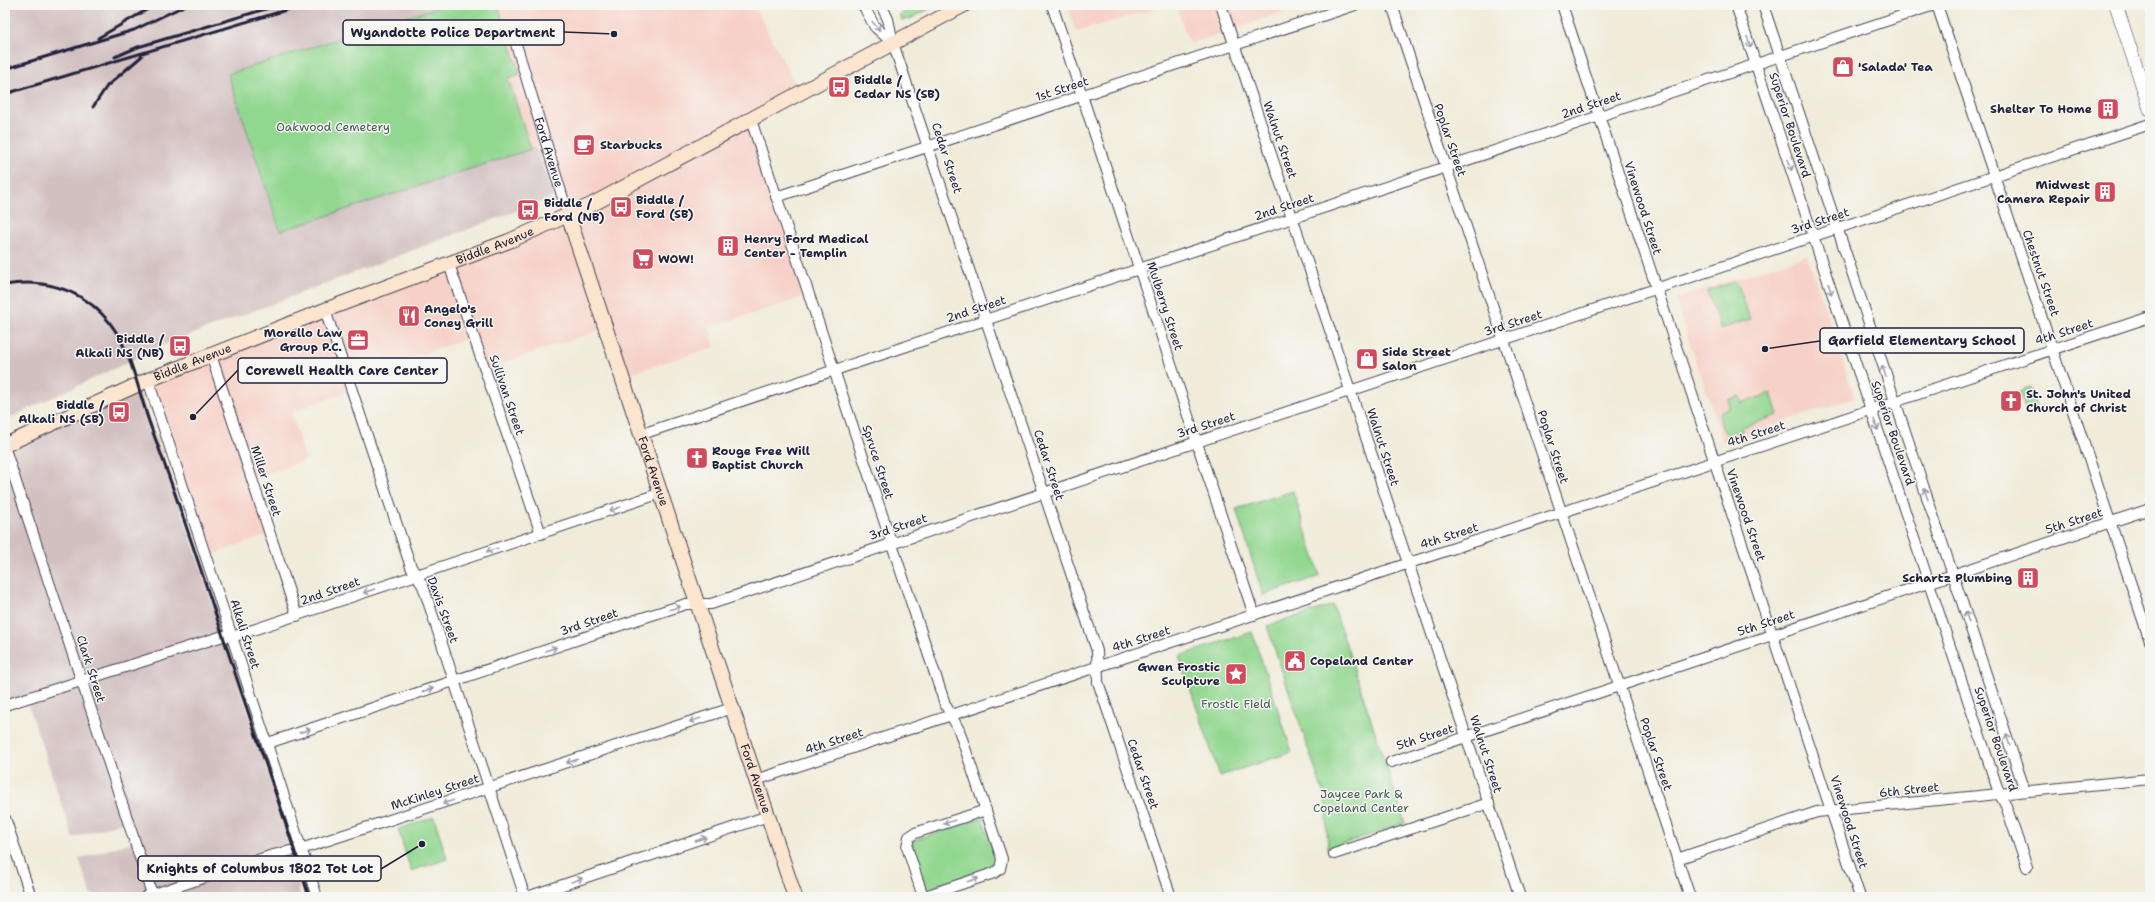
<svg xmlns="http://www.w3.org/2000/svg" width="2155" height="902" font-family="'Shantell Sans',sans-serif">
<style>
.built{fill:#f7d1c7}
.industrial{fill:#d2bfc0}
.green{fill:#92d790;stroke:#5a7c66}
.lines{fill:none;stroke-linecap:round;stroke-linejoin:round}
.minor-casing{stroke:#414053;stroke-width:12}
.tertiary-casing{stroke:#414053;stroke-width:14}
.secondary-casing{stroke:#414053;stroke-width:16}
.minor{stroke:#fff;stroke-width:10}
.tertiary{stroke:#fff;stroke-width:13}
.secondary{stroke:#fce5cf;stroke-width:14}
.rail{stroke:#22223b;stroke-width:3}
.oneway{stroke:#9c9ca7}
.labels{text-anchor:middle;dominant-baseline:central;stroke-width:3;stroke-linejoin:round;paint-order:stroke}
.poi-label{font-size:12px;font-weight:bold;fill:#22223b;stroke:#f6f6f2;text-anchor:start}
.street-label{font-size:12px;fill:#22223b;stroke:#f6f6f2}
.park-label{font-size:12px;fill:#445854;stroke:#f6f6f2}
.leader{fill:none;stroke:#22223b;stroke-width:1.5}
.callout-dot{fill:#22223b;stroke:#f6f6f2;stroke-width:1.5}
.callout{fill:#f6f6f2;stroke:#22223b;stroke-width:1.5}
.callout-label{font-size:13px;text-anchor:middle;font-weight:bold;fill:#22223b}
</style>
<rect width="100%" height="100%" fill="#f6f6f2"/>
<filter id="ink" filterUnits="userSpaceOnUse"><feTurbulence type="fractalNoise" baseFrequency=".025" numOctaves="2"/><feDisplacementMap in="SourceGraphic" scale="8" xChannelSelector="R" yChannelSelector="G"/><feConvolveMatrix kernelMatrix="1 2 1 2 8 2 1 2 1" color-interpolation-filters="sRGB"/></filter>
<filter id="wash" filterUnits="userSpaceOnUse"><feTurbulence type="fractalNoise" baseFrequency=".012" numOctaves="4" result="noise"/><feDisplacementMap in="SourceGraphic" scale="16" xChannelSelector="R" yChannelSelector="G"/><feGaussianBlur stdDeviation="0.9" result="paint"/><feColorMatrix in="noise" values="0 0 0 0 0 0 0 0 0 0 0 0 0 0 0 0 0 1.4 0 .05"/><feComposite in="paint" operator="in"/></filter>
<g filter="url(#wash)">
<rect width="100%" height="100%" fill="#f1ecda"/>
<path class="built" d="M 498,5 L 754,5 L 800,93 L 751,120 L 809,296 L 709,327 L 715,347 L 622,376 L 606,328 L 485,369 L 473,337 L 347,379 L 351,390 L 291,413 L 306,460 L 252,479 L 270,534 L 206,557 L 148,380 L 568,215 L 546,144 L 531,148 L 508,77 L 519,73 Z
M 1067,5 L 1167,5 L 1076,32 Z
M 1176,5 L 1304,5 L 1189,44 Z
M 1807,255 L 1855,398 L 1723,442 L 1675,299 Z"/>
<path class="industrial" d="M 5,5 L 445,5 L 228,74 L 279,231 L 536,147 L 553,197 L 164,345 L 5,420 Z
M 137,385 L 178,499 L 295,851 L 300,897 L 92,897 L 79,859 L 135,841 L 128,820 L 73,838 L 26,698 L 5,705 L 5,445 Z"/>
<path class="green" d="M 445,5 L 498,5 L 520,74 L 508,78 L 531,149 L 280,231 L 228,74 Z
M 918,5 L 937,5 L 910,19 L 902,20 L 899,15 Z
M 1733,282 L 1738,284 L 1750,319 L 1721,329 L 1707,291 Z
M 2030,387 L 2038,411 L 2027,414 L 2019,391 Z
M 1771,393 L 1778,415 L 1742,427 L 1741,433 L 1729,436 C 1722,432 1718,418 1721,411 L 1730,407 L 1728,400 L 1740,396 L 1742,403 Z
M 1293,491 L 1320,576 L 1263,595 L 1236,509 Z
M 1333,605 L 1405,823 L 1328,849 L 1325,798 L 1267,626 Z
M 1252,632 L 1292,752 L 1220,776 L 1179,656 Z
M 434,817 L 447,859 L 411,871 L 398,829 Z
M 982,817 L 998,865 L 927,889 L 911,841 Z"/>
</g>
<g filter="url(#ink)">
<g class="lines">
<g class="minor-casing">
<g id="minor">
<path d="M 863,5 L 875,27 L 893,43"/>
<path d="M 881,5 L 888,19 L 893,43 L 1097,651 L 1098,682 L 1171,897"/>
<path d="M 1052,5 L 1254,615"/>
<path d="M 1221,5 L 1520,897"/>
<path d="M 1392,5 L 1690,897"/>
<path d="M 1562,5 L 1860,897"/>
<path d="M 1736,5 L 1999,793 L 2006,806 L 2027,867"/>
<path d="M 1763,5 L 2025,791"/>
<path d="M 1937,5 L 2150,641"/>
<path id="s1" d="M 516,44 L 568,215"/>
<path d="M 751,120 L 945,704 L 959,730 L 1002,859 L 1000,869 L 994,873 L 922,897"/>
<path d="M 776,197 L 1355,5"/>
<path d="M 449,264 L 541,534"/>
<path d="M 325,310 L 411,567 L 423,586 L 525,897"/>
<path d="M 211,355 L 297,616"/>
<path d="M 148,380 L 317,897"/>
<path d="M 642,434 L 1934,5"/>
<path d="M 5,449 L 153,897"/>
<path d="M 5,705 L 223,636 L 232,637 L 661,493"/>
<path d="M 268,743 L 636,620 L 686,604 L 711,604 L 2150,124"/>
<path d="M 1391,762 L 2150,509"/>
<path d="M 756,780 L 2150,317"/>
<path d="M 5,818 L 31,897"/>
<path d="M 1334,854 L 1489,803"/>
<path d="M 1677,859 L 1817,812 L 2150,779"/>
<path d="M 145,897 L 273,855 L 307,847 L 732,708"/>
<path d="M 527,897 L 768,816"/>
<path d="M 923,897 L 907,847 L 909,837 L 915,833 L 986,810"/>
</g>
</g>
<g class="tertiary-casing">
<path id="tertiary" d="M 2116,5 L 2150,109"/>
</g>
<g class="secondary-casing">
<g id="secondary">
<path id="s2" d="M 568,215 L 795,897"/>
<path id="s3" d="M 5,445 L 148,380 L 325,310 L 509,241 L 591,205 L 964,5"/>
</g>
</g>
<use href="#minor" class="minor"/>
<use href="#tertiary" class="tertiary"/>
<use href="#secondary" class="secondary"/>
<path class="rail" d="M 98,38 L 155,5
M 115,57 L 138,47 L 279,5
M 5,69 L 134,30 L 186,5
M 5,94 L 303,5
M 93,107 L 107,86 L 142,56
M 5,285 C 40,279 76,287 102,314 C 131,343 137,389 151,427 C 182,510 209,594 237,679 C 261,751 287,824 309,897"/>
</g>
<defs><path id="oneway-shaft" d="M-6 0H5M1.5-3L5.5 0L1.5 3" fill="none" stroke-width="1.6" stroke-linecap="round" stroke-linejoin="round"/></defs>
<g class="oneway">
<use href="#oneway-shaft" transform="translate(876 26) rotate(50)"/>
<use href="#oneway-shaft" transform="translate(1749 42) rotate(71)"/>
<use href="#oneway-shaft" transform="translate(1790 165) rotate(72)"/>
<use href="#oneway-shaft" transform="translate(1830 289) rotate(71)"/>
<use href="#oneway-shaft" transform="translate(1884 371) rotate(-108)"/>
<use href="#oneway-shaft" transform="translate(1876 425) rotate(71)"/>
<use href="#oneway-shaft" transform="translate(1926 494) rotate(-109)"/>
<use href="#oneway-shaft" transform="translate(615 509) rotate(161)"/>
<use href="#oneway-shaft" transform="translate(492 550) rotate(162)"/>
<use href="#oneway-shaft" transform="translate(369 591) rotate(161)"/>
<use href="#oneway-shaft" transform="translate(675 608) rotate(-17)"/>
<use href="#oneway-shaft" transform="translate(1967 617) rotate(-108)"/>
<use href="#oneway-shaft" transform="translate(551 649) rotate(-19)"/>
<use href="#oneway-shaft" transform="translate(428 690) rotate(-18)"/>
<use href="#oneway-shaft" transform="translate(695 720) rotate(162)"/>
<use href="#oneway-shaft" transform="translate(305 731) rotate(-18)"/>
<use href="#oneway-shaft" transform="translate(2008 740) rotate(-108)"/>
<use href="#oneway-shaft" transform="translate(572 761) rotate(162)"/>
<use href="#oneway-shaft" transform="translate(448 802) rotate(162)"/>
<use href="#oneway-shaft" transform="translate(949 822) rotate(162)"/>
<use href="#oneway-shaft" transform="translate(701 839) rotate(-19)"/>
<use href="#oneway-shaft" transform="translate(577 880) rotate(-19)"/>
<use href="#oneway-shaft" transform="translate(973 880) rotate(-18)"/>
</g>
</g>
<defs>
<g id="shop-square" transform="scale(1.15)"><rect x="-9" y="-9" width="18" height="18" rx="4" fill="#d1495b" stroke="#f6f6f2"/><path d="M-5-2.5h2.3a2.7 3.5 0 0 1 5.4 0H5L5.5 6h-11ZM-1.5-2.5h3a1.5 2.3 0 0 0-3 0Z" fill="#fff"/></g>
<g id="bus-square" transform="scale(1.15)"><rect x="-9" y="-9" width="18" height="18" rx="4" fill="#d1495b" stroke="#f6f6f2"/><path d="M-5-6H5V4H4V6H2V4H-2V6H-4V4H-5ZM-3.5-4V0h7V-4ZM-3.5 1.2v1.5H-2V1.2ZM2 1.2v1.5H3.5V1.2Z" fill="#fff"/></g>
<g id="building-square" transform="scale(1.15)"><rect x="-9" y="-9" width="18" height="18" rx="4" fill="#d1495b" stroke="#f6f6f2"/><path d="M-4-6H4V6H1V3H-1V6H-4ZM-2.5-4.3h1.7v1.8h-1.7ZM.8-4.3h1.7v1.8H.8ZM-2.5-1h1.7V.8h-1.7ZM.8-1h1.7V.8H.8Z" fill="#fff"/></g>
<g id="cafe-square" transform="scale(1.15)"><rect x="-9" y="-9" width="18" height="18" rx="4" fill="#d1495b" stroke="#f6f6f2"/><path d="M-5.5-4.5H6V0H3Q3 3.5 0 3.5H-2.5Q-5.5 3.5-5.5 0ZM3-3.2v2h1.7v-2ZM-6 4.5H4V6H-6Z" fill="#fff"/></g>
<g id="supermarket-square" transform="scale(1.15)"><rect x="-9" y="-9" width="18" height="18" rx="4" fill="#d1495b" stroke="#f6f6f2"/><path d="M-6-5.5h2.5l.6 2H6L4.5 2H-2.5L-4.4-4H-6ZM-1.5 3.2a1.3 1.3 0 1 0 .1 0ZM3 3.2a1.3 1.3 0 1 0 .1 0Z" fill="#fff"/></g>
<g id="restaurant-square" transform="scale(1.15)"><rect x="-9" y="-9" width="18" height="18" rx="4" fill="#d1495b" stroke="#f6f6f2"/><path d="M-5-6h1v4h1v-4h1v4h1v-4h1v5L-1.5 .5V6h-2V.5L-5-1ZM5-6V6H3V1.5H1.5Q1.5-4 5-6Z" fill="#fff"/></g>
<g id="office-square" transform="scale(1.15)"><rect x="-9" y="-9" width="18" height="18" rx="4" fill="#d1495b" stroke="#f6f6f2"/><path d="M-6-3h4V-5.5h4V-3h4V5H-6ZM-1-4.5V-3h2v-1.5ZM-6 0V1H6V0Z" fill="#fff"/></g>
<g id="church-square" transform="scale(1.15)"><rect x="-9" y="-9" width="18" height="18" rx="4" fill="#d1495b" stroke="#f6f6f2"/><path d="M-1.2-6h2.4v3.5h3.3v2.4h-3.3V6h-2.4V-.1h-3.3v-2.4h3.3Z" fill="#fff"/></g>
<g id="civic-square" transform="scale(1.15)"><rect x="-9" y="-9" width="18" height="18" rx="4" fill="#d1495b" stroke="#f6f6f2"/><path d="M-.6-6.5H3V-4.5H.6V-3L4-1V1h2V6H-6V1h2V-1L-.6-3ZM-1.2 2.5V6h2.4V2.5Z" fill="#fff"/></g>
<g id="sight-square" transform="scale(1.15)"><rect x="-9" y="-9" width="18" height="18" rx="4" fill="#d1495b" stroke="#f6f6f2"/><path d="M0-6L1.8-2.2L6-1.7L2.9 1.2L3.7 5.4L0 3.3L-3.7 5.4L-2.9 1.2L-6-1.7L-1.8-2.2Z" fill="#fff"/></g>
</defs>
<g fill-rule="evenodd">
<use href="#shop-square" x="1843" y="67"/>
<use href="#bus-square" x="839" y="87"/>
<use href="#building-square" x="2108" y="109"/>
<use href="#cafe-square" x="584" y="145"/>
<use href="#building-square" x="2105" y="192"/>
<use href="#bus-square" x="621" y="207"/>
<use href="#bus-square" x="528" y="210"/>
<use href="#building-square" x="728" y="246"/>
<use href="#supermarket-square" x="643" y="259"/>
<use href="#restaurant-square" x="409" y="316"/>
<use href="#office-square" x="358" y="340"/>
<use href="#bus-square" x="180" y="346"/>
<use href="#shop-square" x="1367" y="359"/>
<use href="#church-square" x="2011" y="401"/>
<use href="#bus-square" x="119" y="412"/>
<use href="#church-square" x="697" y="458"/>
<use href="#building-square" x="2028" y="578"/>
<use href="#civic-square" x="1295" y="661"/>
<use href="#sight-square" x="1236" y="674"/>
</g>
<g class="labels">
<g class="poi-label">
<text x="1858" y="67">'Salada' Tea</text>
<text x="854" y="80">Biddle /<tspan x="854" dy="14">Cedar NS (SB)</tspan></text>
<text x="2092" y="109" text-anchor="end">Shelter To Home</text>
<text x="600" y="145">Starbucks</text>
<text x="2090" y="185" text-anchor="end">Midwest<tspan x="2090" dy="14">Camera Repair</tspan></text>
<text x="636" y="200">Biddle /<tspan x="636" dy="14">Ford (SB)</tspan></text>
<text x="544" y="203">Biddle /<tspan x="544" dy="14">Ford (NB)</tspan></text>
<text x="744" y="239">Henry Ford Medical<tspan x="744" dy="14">Center - Templin</tspan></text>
<text x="658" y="259">WOW!</text>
<text x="424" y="309">Angelo's<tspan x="424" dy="14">Coney Grill</tspan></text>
<text x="342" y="333" text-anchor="end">Morello Law<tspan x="342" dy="14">Group P.C.</tspan></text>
<text x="164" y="339" text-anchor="end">Biddle /<tspan x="164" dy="14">Alkali NS (NB)</tspan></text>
<text x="1382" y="352">Side Street<tspan x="1382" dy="14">Salon</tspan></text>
<text x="2026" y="394">St. John's United<tspan x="2026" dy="14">Church of Christ</tspan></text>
<text x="104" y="405" text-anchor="end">Biddle /<tspan x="104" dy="14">Alkali NS (SB)</tspan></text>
<text x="712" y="451">Rouge Free Will<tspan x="712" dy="14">Baptist Church</tspan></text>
<text x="2012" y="578" text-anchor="end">Schartz Plumbing</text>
<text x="1310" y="661">Copeland Center</text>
<text x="1220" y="667" text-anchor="end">Gwen Frostic<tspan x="1220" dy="14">Sculpture</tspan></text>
</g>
<g class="street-label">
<text transform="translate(1062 89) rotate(-18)">1st Street</text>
<text transform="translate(1591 105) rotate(-18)">2nd Street</text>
<text transform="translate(1790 125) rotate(72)">Superior Boulevard</text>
<text transform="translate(1280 140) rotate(71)">Walnut Street</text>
<text transform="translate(1450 140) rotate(71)">Poplar Street</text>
<text stroke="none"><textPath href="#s1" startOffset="113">Ford Avenue</textPath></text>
<text transform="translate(947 158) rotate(72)">Cedar Street</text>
<text transform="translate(1284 207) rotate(-18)">2nd Street</text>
<text transform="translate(1643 208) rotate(72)">Vinewood Street</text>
<text transform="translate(1820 221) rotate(-18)">3rd Street</text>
<text stroke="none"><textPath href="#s3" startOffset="529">Biddle Avenue</textPath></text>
<text transform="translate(2041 273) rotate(71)">Chestnut Street</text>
<text transform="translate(1165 306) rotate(72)">Mulberry Street</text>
<text transform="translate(976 309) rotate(-18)">2nd Street</text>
<text transform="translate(1513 323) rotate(-18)">3rd Street</text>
<text transform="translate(2064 332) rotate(-18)">4th Street</text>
<text stroke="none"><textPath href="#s3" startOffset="205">Biddle Avenue</textPath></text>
<text transform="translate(507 395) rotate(71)">Sullivan Street</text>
<text transform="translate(1206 425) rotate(-18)">3rd Street</text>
<text transform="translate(1893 433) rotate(71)">Superior Boulevard</text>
<text transform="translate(1756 434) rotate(-18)">4th Street</text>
<text transform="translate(1383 447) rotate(72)">Walnut Street</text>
<text transform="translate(1553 447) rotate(72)">Poplar Street</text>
<text transform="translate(878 462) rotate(72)">Spruce Street</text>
<text transform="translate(1049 465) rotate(72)">Cedar Street</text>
<text stroke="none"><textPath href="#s2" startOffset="270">Ford Avenue</textPath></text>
<text transform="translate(266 481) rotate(72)">Miller Street</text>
<text transform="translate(1746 515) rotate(71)">Vinewood Street</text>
<text transform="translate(2074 521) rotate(-18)">5th Street</text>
<text transform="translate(898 527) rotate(-18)">3rd Street</text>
<text transform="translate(1449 536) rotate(-18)">4th Street</text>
<text transform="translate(330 591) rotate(-19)">2nd Street</text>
<text transform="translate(443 610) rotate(70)">Davis Street</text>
<text transform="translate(589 622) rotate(-19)">3rd Street</text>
<text transform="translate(1766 623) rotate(-18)">5th Street</text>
<text transform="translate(245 634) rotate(72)">Alkali Street</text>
<text transform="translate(1141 639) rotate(-18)">4th Street</text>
<text transform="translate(91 669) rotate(72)">Clark Street</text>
<text transform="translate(1425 737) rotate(-18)">5th Street</text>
<text transform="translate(1996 739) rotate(71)">Superior Boulevard</text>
<text transform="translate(834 741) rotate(-18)">4th Street</text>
<text transform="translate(1486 754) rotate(72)">Walnut Street</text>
<text transform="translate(1656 754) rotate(71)">Poplar Street</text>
<text transform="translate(1143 774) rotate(71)">Cedar Street</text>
<text stroke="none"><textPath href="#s2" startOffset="594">Ford Avenue</textPath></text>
<text transform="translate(1909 790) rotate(-6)">6th Street</text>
<text transform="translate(435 792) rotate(-18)">McKinley Street</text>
<text transform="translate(1849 822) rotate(72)">Vinewood Street</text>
</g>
<g class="park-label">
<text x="333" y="127">Oakwood Cemetery</text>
<text x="1236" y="704">Frostic Field</text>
<text x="1361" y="794">Jaycee Park &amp;<tspan x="1361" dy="14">Copeland Center</tspan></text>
</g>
</g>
<path class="leader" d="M614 34L564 32M1765 349L1820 341M193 417L238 370M422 844L381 869"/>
<g class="callout-dot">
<circle cx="614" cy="34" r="4"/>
<circle cx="1765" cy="349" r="4"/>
<circle cx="193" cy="417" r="4"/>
<circle cx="422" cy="844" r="4"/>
</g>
<g class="callout">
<rect x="343" y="20" width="221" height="25" rx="4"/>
<rect x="1820" y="328" width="204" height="25" rx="4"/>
<rect x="238" y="358" width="209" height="25" rx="4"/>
<rect x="138" y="856" width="243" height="25" rx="4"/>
</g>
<g class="callout-label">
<text x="453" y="37">Wyandotte Police Department</text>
<text x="1922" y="345">Garfield Elementary School</text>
<text x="342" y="375">Corewell Health Care Center</text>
<text x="260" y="873">Knights of Columbus 1802 Tot Lot</text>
</g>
<rect width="2155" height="902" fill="none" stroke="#f6f6f2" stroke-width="20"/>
</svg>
